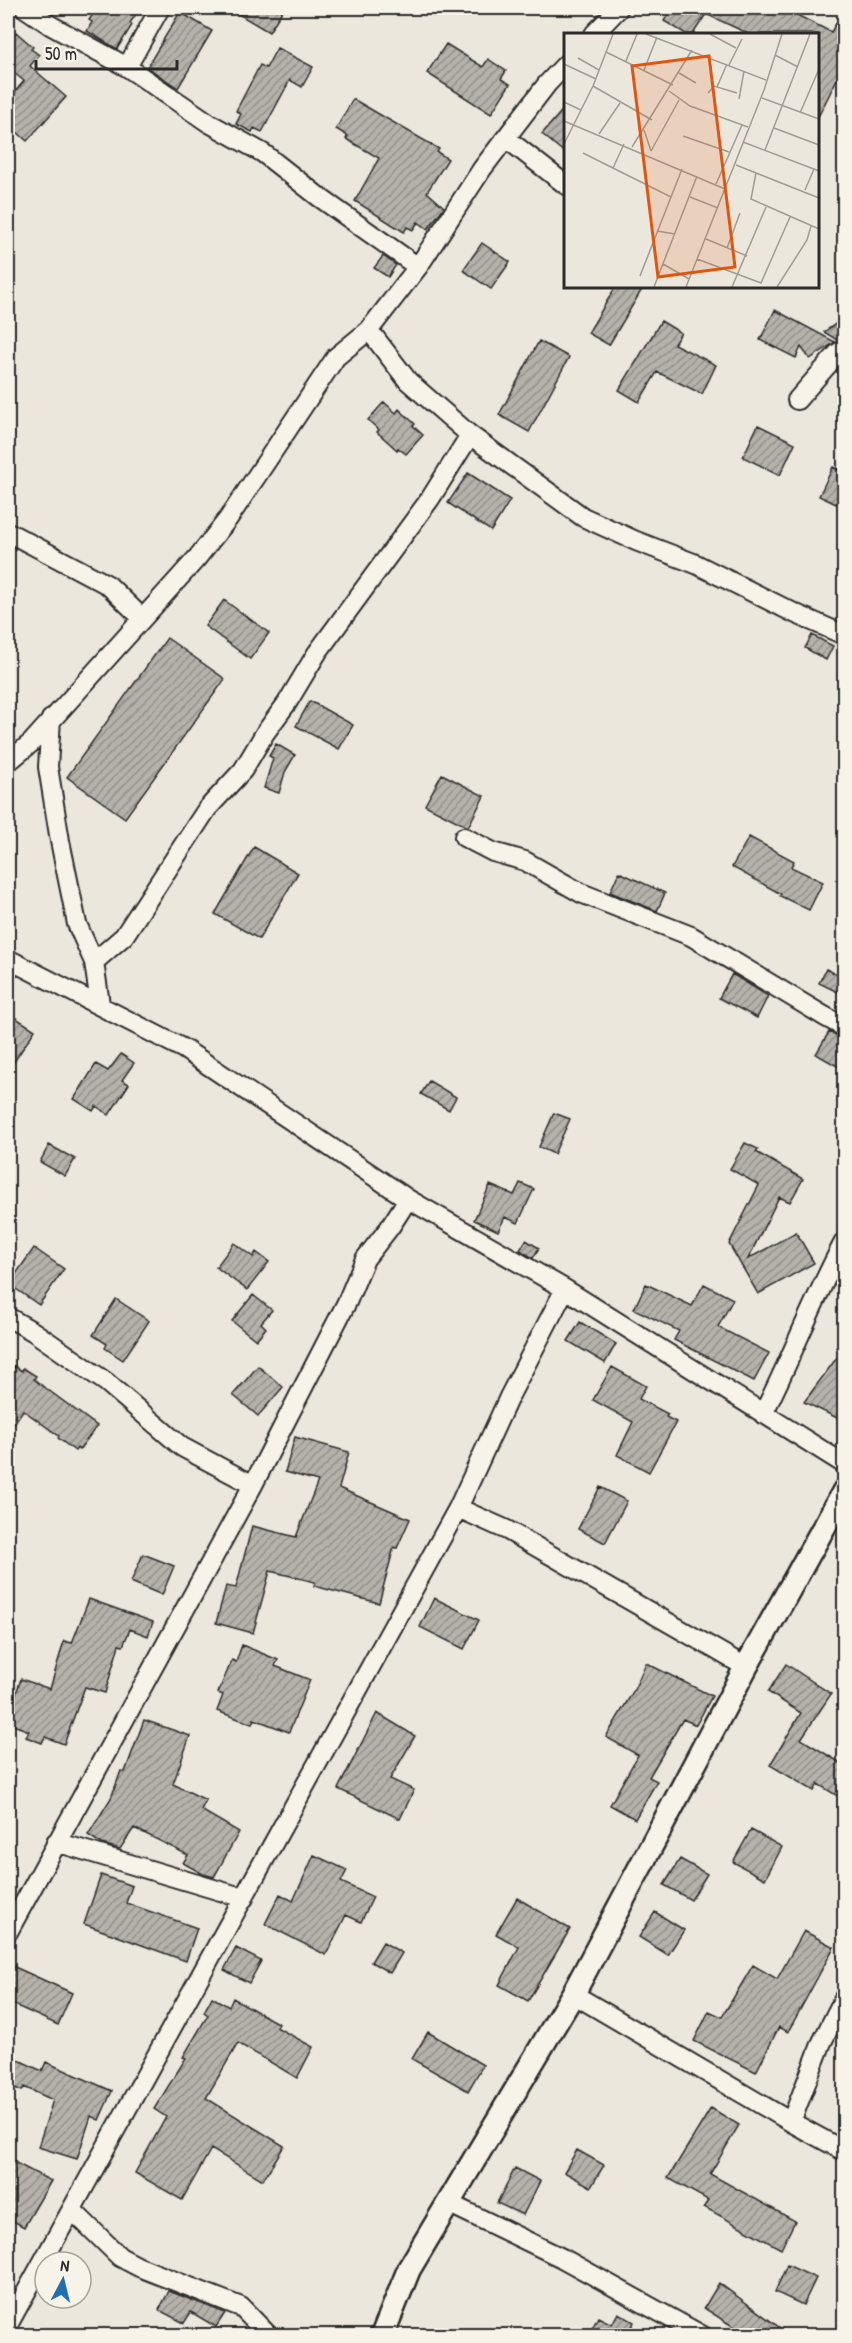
<svg xmlns="http://www.w3.org/2000/svg" width="852" height="2343" font-family="'Patrick Hand',sans-serif">
<style>
.building{fill:url(#building-hatch);stroke:#2b2b2b;stroke-width:1.5}
.lines{fill:none;stroke-linecap:round;stroke-linejoin:round}
.minor-casing{stroke:#2b2b2b;stroke-width:22}
.tertiary-casing{stroke:#2b2b2b;stroke-width:27}
.minor{stroke:#f7f3e8;stroke-width:18}
.tertiary{stroke:#f7f3e8;stroke-width:22}
.inset-road{fill:none;stroke:#9e9c96;stroke-width:1.5}
.view{fill:#df570e;fill-opacity:0.15;stroke:#df570e;stroke-width:3}
.inset-edge{fill:none;stroke:#2b2b2b;stroke-width:3}
</style>
<defs>
<pattern id="building-hatch" width="6" height="6" patternUnits="userSpaceOnUse" patternTransform="scale(1.5)"><rect width="6" height="6" fill="#b5b2ab"/><path d="M-1 1l2-2M0 6l6-6M5 7l2-2" fill="none" stroke="#93918b"/></pattern>
</defs>
<rect width="100%" height="100%" fill="#ebe7dd"/>
<filter id="ink" filterUnits="userSpaceOnUse"><feTurbulence type="fractalNoise" baseFrequency=".0167" numOctaves="2"/><feDisplacementMap in="SourceGraphic" scale="12" xChannelSelector="R" yChannelSelector="G"/><feConvolveMatrix kernelMatrix="1 2 1 2 8 2 1 2 1" color-interpolation-filters="sRGB"/></filter>
<g filter="url(#ink)">
<path class="building" d="M 97,8 L 125,8 L 136,14 L 130,23 L 132,25 L 117,49 L 87,31 L 92,22 L 89,20 Z
M 228,8 L 284,8 L 269,32 Z
M 672,8 L 783,8 L 831,32 L 844,10 L 844,65 L 818,117 L 818,34 L 749,34 L 706,14 L 693,34 L 686,34 L 664,21 Z
M 180,12 L 212,31 L 178,88 L 147,67 Z
M 16,32 L 33,47 L 31,49 L 39,55 L 30,66 L 66,97 L 27,141 L 8,124 L 8,100 L 24,81 L 8,68 L 8,41 Z
M 446,44 L 483,67 L 488,59 L 506,71 L 501,79 L 510,84 L 491,114 L 427,73 Z
M 277,48 L 313,67 L 302,87 L 290,80 L 262,132 L 254,128 L 252,132 L 236,124 L 241,114 L 236,111 L 260,65 L 266,68 Z
M 353,99 L 439,149 L 437,152 L 448,159 L 427,192 L 444,207 L 428,229 L 418,222 L 413,230 L 407,227 L 404,232 L 355,201 L 379,158 L 346,139 L 348,136 L 336,129 Z
M 566,106 L 566,154 L 542,134 Z
M 482,243 L 510,262 L 491,289 L 463,270 Z
M 383,256 L 396,265 L 388,277 L 374,268 Z
M 616,286 L 633,286 L 641,291 L 609,345 L 588,333 Z
M 775,310 L 835,342 L 810,359 L 801,347 L 796,358 L 760,340 Z
M 661,321 L 681,333 L 674,344 L 716,365 L 702,394 L 657,372 L 639,402 L 619,390 Z
M 837,323 L 844,328 L 844,338 L 837,340 L 824,332 Z
M 539,341 L 569,357 L 529,432 L 499,415 Z
M 384,402 L 396,413 L 399,409 L 415,424 L 413,426 L 423,435 L 406,454 L 398,448 L 397,450 L 377,432 L 379,430 L 368,420 Z
M 758,425 L 795,443 L 780,475 L 743,457 Z
M 833,467 L 844,473 L 844,486 L 836,504 L 819,496 Z
M 468,473 L 510,500 L 491,531 L 448,503 Z
M 224,600 L 269,633 L 250,659 L 205,626 Z
M 812,635 L 833,646 L 826,660 L 805,648 Z
M 167,638 L 225,679 L 125,818 L 67,777 Z
M 310,701 L 353,725 L 339,749 L 296,726 Z
M 276,744 L 295,755 L 285,772 L 279,793 L 264,788 L 273,758 L 269,756 Z
M 442,774 L 484,796 L 468,827 L 425,805 Z
M 749,837 L 794,861 L 791,867 L 823,882 L 809,910 L 780,896 L 781,894 L 732,867 Z
M 254,847 L 298,873 L 259,939 L 215,914 Z
M 619,872 L 665,893 L 657,911 L 610,892 Z
M 826,969 L 844,978 L 844,995 L 819,983 Z
M 732,974 L 768,996 L 757,1018 L 719,998 Z
M 8,1013 L 35,1030 L 8,1071 Z
M 829,1032 L 844,1038 L 844,1070 L 816,1054 Z
M 121,1054 L 134,1063 L 122,1080 L 129,1084 L 109,1115 L 96,1106 L 93,1111 L 74,1099 L 96,1064 L 108,1071 Z
M 429,1081 L 456,1097 L 449,1110 L 421,1094 Z
M 554,1113 L 570,1119 L 554,1154 L 539,1147 Z
M 745,1143 L 758,1149 L 756,1152 L 803,1179 L 790,1202 L 779,1197 L 748,1259 L 796,1232 L 814,1263 L 758,1294 L 729,1244 L 759,1185 L 730,1169 Z
M 49,1145 L 75,1159 L 65,1176 L 40,1162 Z
M 520,1183 L 534,1189 L 518,1223 L 505,1217 L 498,1231 L 474,1220 L 490,1185 L 514,1195 Z
M 526,1240 L 539,1248 L 533,1258 L 520,1250 Z
M 234,1243 L 253,1257 L 256,1252 L 269,1262 L 247,1290 L 216,1267 Z
M 34,1248 L 64,1269 L 39,1305 L 9,1284 Z
M 646,1284 L 692,1306 L 704,1284 L 733,1299 L 718,1327 L 769,1353 L 754,1381 L 674,1340 L 679,1331 L 634,1309 Z
M 253,1295 L 272,1310 L 261,1323 L 266,1328 L 256,1340 L 232,1321 Z
M 116,1299 L 149,1321 L 123,1360 L 105,1348 L 107,1344 L 93,1335 Z
M 580,1322 L 616,1344 L 605,1363 L 568,1341 Z
M 844,1348 L 844,1403 L 837,1418 L 804,1402 Z
M 14,1366 L 22,1371 L 23,1368 L 36,1376 L 34,1379 L 40,1384 L 97,1426 L 79,1450 L 77,1448 L 75,1451 L 58,1438 L 59,1436 L 23,1410 L 8,1433 L 8,1375 Z
M 258,1366 L 283,1387 L 258,1416 L 233,1395 Z
M 612,1367 L 646,1386 L 639,1399 L 668,1414 L 666,1417 L 676,1422 L 649,1472 L 617,1455 L 633,1422 L 593,1400 Z
M 295,1437 L 349,1452 L 339,1488 L 410,1519 L 397,1548 L 394,1547 L 379,1603 L 314,1586 L 315,1582 L 270,1571 L 253,1633 L 216,1623 L 226,1586 L 236,1588 L 252,1526 L 296,1537 L 318,1481 L 285,1472 Z
M 600,1487 L 627,1501 L 605,1543 L 578,1529 Z
M 143,1554 L 174,1566 L 162,1595 L 131,1582 Z
M 434,1598 L 479,1620 L 464,1649 L 420,1627 Z
M 89,1599 L 153,1622 L 148,1636 L 130,1629 L 123,1646 L 119,1645 L 105,1693 L 85,1687 L 64,1744 L 45,1737 L 42,1743 L 26,1737 L 29,1731 L 8,1723 L 8,1717 L 21,1679 L 50,1689 L 64,1641 L 72,1643 Z
M 242,1645 L 278,1660 L 275,1666 L 310,1680 L 289,1732 L 254,1719 L 252,1724 L 217,1711 L 223,1695 L 218,1693 L 232,1660 L 236,1662 Z
M 646,1663 L 712,1696 L 696,1725 L 683,1719 L 649,1777 L 657,1781 L 635,1819 L 610,1805 L 638,1755 L 606,1737 L 634,1690 Z
M 786,1664 L 831,1694 L 801,1739 L 844,1765 L 844,1800 L 818,1784 L 814,1791 L 770,1765 L 801,1713 L 768,1692 Z
M 377,1713 L 415,1736 L 390,1779 L 414,1790 L 400,1819 L 338,1789 Z
M 144,1720 L 190,1736 L 173,1784 L 206,1800 L 201,1810 L 239,1832 L 214,1877 L 203,1874 L 183,1863 L 188,1855 L 134,1828 L 120,1849 L 102,1844 L 88,1835 L 111,1798 L 121,1771 L 125,1772 Z
M 751,1830 L 782,1847 L 765,1879 L 733,1862 Z
M 314,1855 L 347,1870 L 341,1882 L 373,1897 L 361,1922 L 346,1915 L 326,1955 L 265,1924 L 280,1894 L 293,1901 Z
M 680,1859 L 707,1874 L 691,1900 L 664,1885 Z
M 101,1875 L 132,1886 L 126,1903 L 197,1928 L 186,1961 L 84,1924 Z
M 517,1898 L 570,1929 L 528,2001 L 499,1985 L 519,1947 L 496,1934 Z
M 655,1912 L 684,1930 L 668,1955 L 639,1937 Z
M 804,1931 L 834,1947 L 788,2032 L 779,2027 L 756,2072 L 694,2041 L 709,2011 L 722,2017 L 753,1965 L 777,1979 Z
M 383,1942 L 402,1953 L 390,1973 L 371,1962 Z
M 236,1948 L 261,1961 L 249,1983 L 224,1970 Z
M 8,1964 L 72,1993 L 58,2025 L 8,2002 Z
M 212,1997 L 229,2007 L 233,1998 L 279,2024 L 276,2027 L 313,2047 L 297,2078 L 238,2043 L 206,2098 L 284,2146 L 263,2180 L 211,2149 L 182,2200 L 135,2173 L 166,2117 L 154,2109 L 186,2058 L 183,2057 L 208,2015 L 204,2012 Z
M 428,2032 L 483,2065 L 468,2091 L 412,2059 Z
M 8,2055 L 42,2071 L 46,2062 L 112,2091 L 99,2120 L 91,2116 L 77,2159 L 38,2147 L 53,2100 L 24,2087 L 22,2091 L 8,2085 Z
M 711,2108 L 739,2125 L 710,2174 L 795,2221 L 781,2249 L 704,2207 L 708,2200 L 668,2178 Z
M 577,2150 L 604,2165 L 591,2187 L 564,2172 Z
M 8,2159 L 51,2181 L 24,2227 L 8,2218 Z
M 515,2168 L 540,2181 L 523,2215 L 497,2203 Z
M 787,2265 L 816,2278 L 803,2305 L 775,2292 Z
M 719,2283 L 791,2336 L 748,2336 L 704,2308 Z
M 169,2291 L 225,2313 L 216,2327 L 191,2312 L 184,2323 L 159,2310 Z
M 618,2313 L 634,2322 L 628,2334 L 631,2336 L 588,2336 L 598,2317 L 612,2324 Z"/>
<g class="lines">
<g class="minor-casing">
<path id="minor" d="M 25,8 L 50,25 L 127,67 L 209,123 L 263,153 L 319,197 L 418,267
M 594,34 L 619,8
M 127,67 L 160,8
M 507,139 L 566,185
M 369,330 L 408,381 L 470,435 L 583,517 L 636,541 L 696,564 L 794,613 L 844,635
M 797,400 L 838,353 L 844,349
M 8,532 L 108,585 L 142,618
M 51,719 L 48,767 L 60,841 L 77,924 L 94,962 L 100,1004
M 8,762 L 31,743 L 197,558 L 228,519 L 336,357 L 369,330 L 418,267 L 482,169 L 547,84 L 566,64
M 464,837 L 493,852 L 525,861 L 581,893 L 691,936 L 824,1016 L 844,1027
M 8,959 L 184,1049 L 408,1199 L 565,1289 L 844,1464
M 94,962 L 124,936 L 207,809 L 243,770 L 265,733 L 287,703 L 317,653 L 430,499 L 470,435
M 8,1317 L 34,1332 L 106,1382 L 182,1447 L 253,1485
M 763,1414 C 792,1357 814,1298 844,1242
M 458,1508 L 507,1530 L 746,1667
M 56,1842 L 244,1898
M 8,1932 L 253,1485 L 347,1302 L 365,1259 L 390,1227 L 408,1199
M 573,1994 L 791,2122 L 844,2151
M 791,2122 L 822,2042 L 844,1998
M 448,2203 L 562,2258 L 703,2336
M 72,2210 L 120,2257 L 139,2267 L 241,2307 L 269,2336
M 8,2325 L 458,1508 L 509,1397 L 565,1289"/>
</g>
<g class="tertiary-casing">
<path id="tertiary" d="M 382,2336 L 409,2269 L 573,1994 L 746,1667 L 844,1491"/>
</g>
<use href="#minor" class="minor"/>
<use href="#tertiary" class="tertiary"/>
</g>
</g>
<g transform="translate(564 33)">
<rect width="255" height="255" fill="#ebe7dd"/>
<path class="inset-road" d="M 82,1 L 202,47M 146,1 L 172,15M 42,19 L 109,52M 211,22 L 234,34M 14,25 L 35,37M 62,28 L 73,1M 0,31 L 32,46M 165,32 L 178,6M 80,37 L 93,4M 115,40 L 132,50M 29,53 L 88,87M 153,54 L 163,31M 105,58 L 126,73 L 184,94M 144,60 L 150,53 L 173,60M 198,65 L 255,86M 175,66 L 180,38M 0,69 L 17,77M 236,80 L 255,36M 0,88 L 161,156M 210,95 L 255,112M 80,97 L 87,118M 35,101 L 56,70M 119,103 L 165,119M 179,109 L 255,138M 0,111 L 29,53 L 49,1M 68,114 L 128,17M 201,117 L 246,1M 87,118 L 115,67M 19,120 L 107,164M 172,132 L 255,165M 49,135 L 60,111M 192,140 L 187,166 L 255,196M 152,151 L 178,92M 241,157 L 250,136M 126,164 L 154,175M 93,198 L 111,201M 142,206 L 183,223M 163,215 L 176,180M 133,226 L 197,250 L 226,184M 99,231 L 125,246M 76,243 L 118,136M 90,254 L 133,143M 122,254 L 200,57 L 218,1M 168,254 L 202,174M 213,254 L 243,207 L 247,193"/>
<path class="view" d="M 145,23 L 171,234 L 94,244 L 68,33 Z"/>
<rect width="255" height="255" class="inset-edge"/>
</g>
<rect width="852" height="2343" fill="none" stroke="#f7f3e8" stroke-width="30"/>
<rect x="15" y="15" width="822" height="2313" fill="none" stroke="#2b2b2b" stroke-width="2" filter="url(#ink)"/>
<g transform="translate(63 2280) rotate(7)"><circle r="28" fill="#f7f3e8" stroke="#a5a39c" stroke-width="1.5"/>
<path d="M0-4.5L10 22L0 15L-10 22Z" fill="#1f6fb2"/>
<text y="-9" font-size="16" font-weight="bold" text-anchor="middle" fill="#2b2b2b">N</text>
</g>
<path d="M36 60v9h141v-9" fill="none" stroke="#2b2b2b" stroke-width="3"/>
<text x="45" y="60" font-size="18" fill="#2b2b2b" stroke="#f7f3e8" stroke-width="4.5" paint-order="stroke">50 m</text>
</svg>
